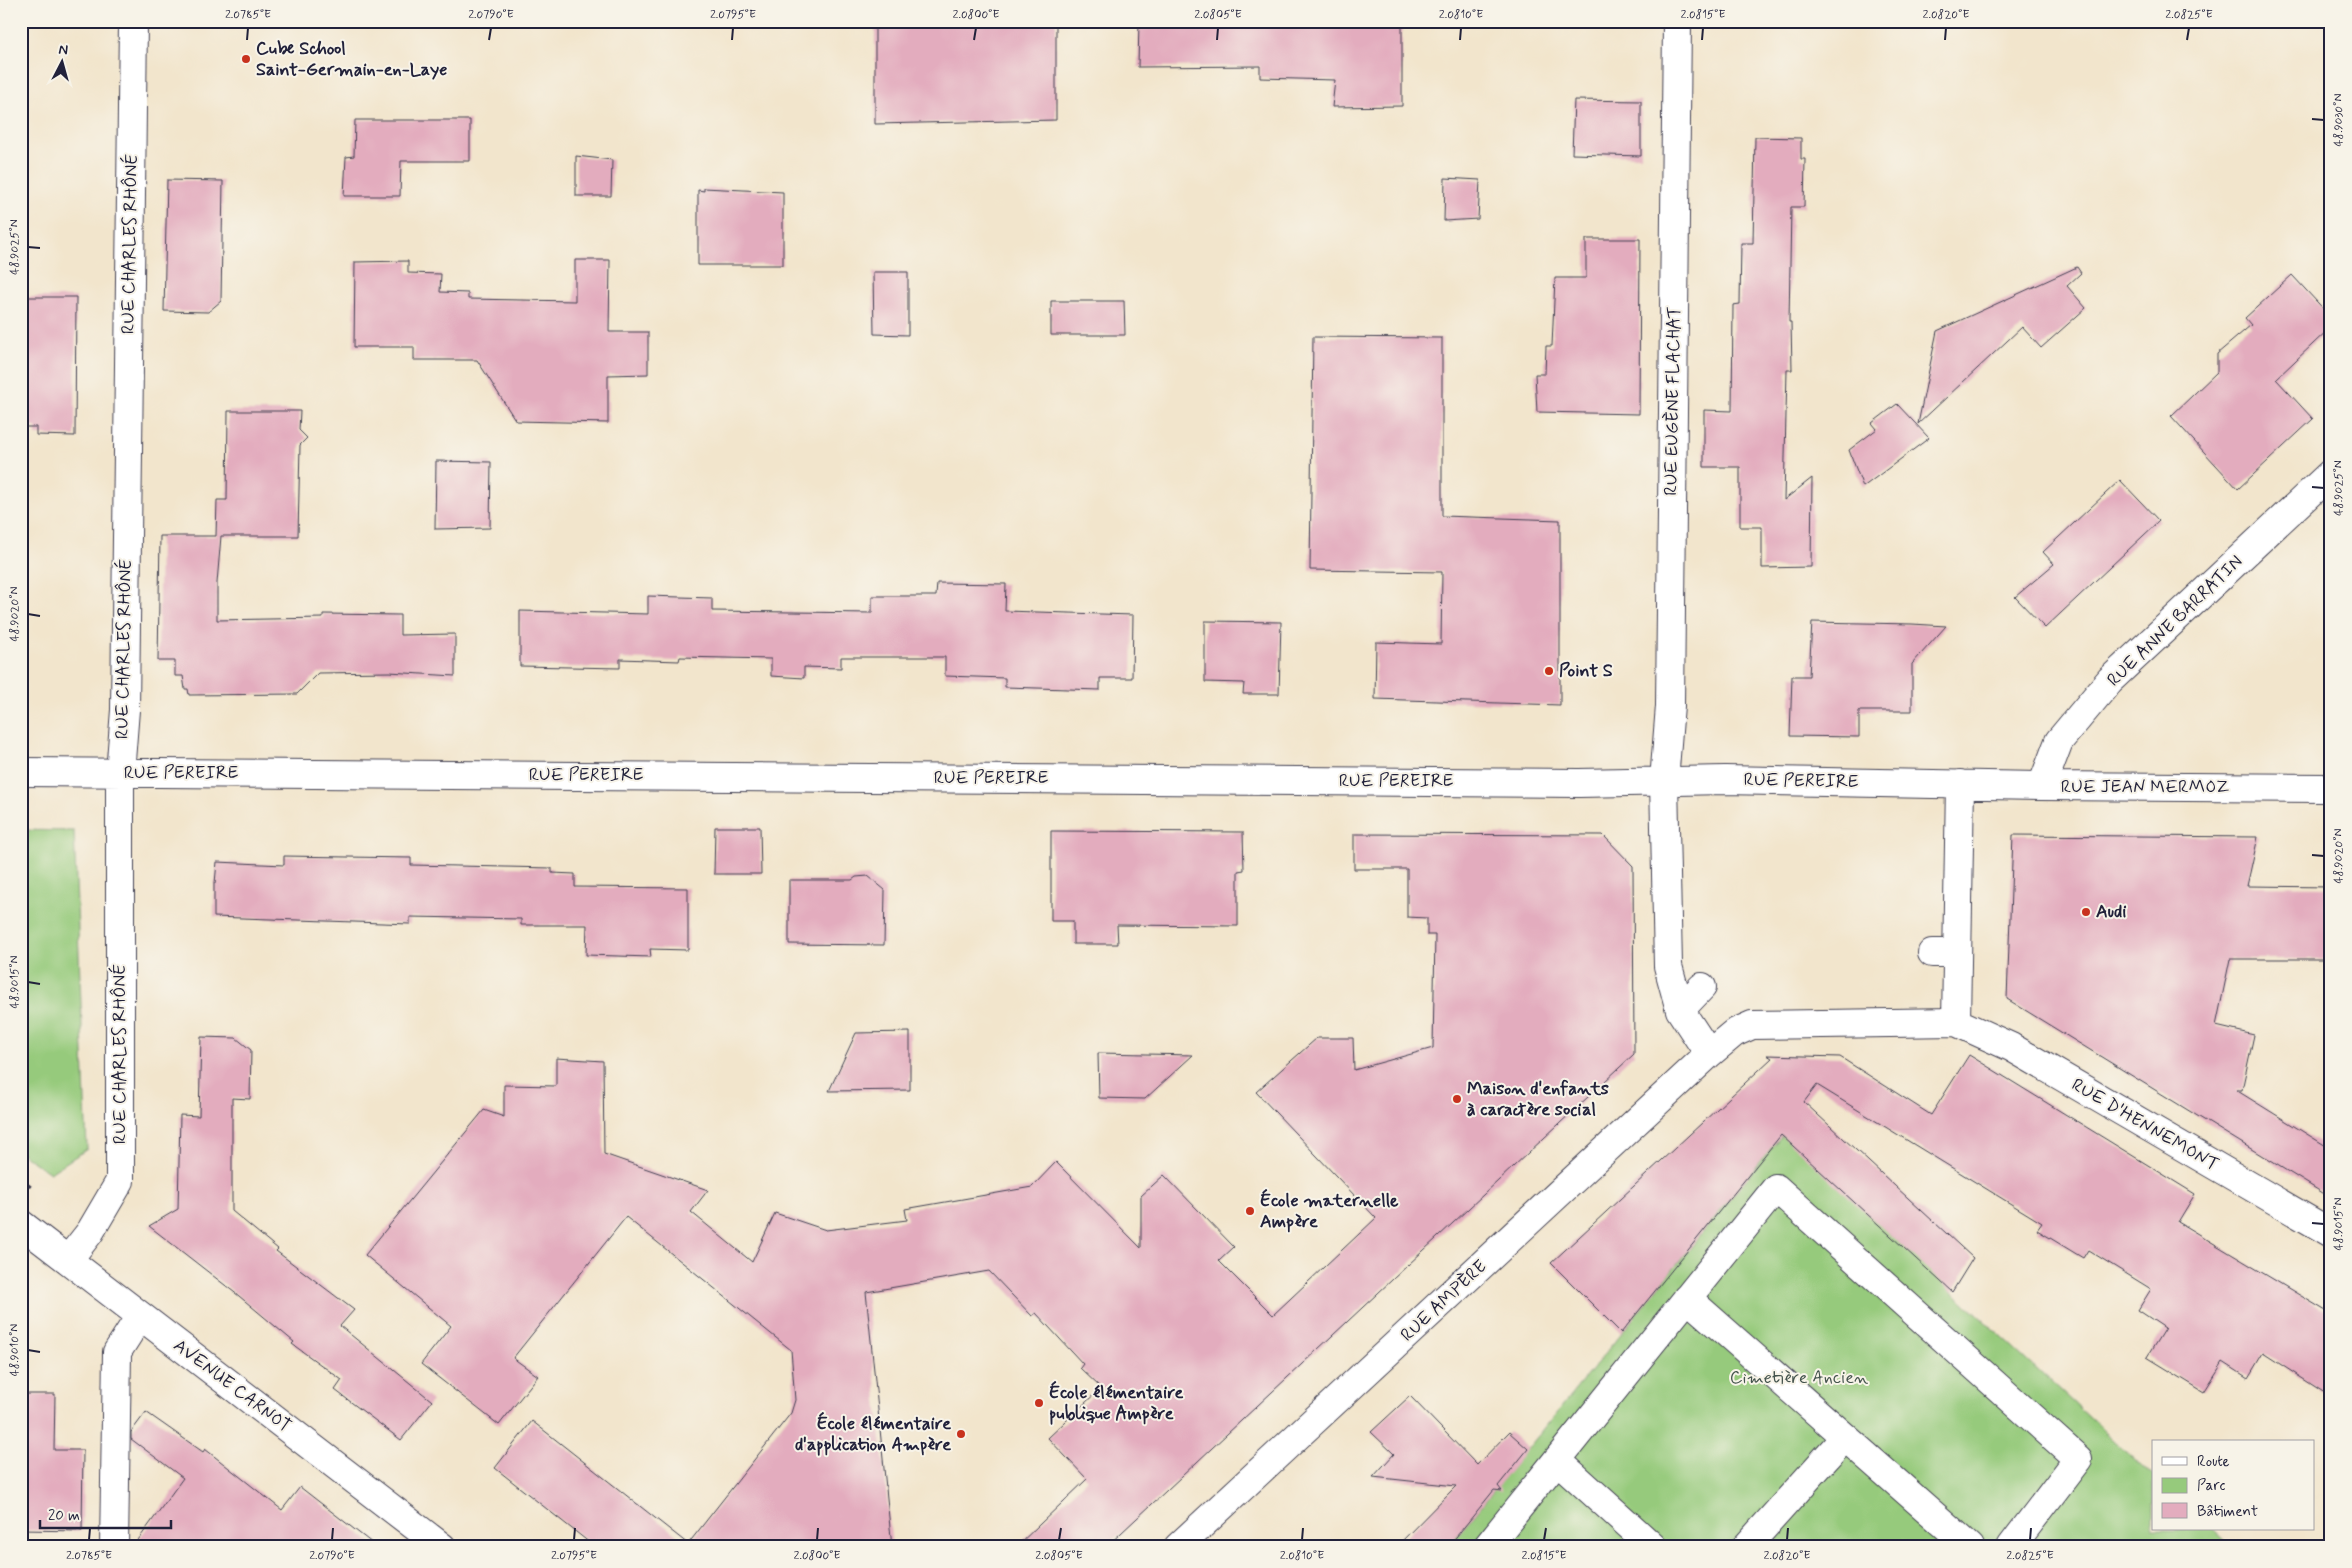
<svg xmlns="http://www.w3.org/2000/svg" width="2352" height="1568" font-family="Mynerve,sans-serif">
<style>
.green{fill:#96ca7c;stroke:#5c765c}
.building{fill:#e3acbe}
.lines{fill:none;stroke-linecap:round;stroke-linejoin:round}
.minor-casing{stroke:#413f51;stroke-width:30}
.path{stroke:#413f51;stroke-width:3;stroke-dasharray:4 4;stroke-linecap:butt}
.minor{stroke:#fff;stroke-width:28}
.ticks{fill:none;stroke:#22223b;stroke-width:2}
.poi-dot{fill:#c8321e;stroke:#f7f3e8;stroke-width:2}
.labels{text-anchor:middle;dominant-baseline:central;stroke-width:4;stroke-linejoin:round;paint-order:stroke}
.poi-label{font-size:18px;font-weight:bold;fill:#22223b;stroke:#f7f3e8;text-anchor:start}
.street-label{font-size:18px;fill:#22223b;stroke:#f7f3e8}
.park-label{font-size:18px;fill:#45544e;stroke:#f7f3e8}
.neatline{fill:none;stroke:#22223b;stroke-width:2}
.ticks-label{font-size:12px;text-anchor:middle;fill:#22223b}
</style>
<rect width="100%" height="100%" fill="#f7f3e8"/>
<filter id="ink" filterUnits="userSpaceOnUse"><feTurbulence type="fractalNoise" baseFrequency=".02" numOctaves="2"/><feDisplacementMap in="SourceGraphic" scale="10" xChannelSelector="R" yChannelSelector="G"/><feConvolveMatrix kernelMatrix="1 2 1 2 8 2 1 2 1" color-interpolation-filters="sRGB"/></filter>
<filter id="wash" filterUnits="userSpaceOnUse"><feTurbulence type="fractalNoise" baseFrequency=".0096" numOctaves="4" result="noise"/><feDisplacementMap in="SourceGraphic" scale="20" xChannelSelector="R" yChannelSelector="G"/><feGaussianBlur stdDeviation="1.12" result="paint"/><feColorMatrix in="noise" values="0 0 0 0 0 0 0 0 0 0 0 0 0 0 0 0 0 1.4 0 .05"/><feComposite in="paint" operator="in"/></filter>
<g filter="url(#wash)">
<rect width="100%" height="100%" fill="#f2e5cc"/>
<path class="green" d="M 21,830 L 74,831 L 87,1149 L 50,1173 L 21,1153 Z
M 1782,1135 L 2153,1476 L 2153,1529 L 2212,1529 L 2231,1547 L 1448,1547 Z"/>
<g id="blocks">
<path class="building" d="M 875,21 L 1056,21 L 1056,120 L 875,124 Z
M 1139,21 L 1402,21 L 1402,106 L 1332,107 L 1335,80 L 1260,78 L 1260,66 L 1138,67 Z
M 1574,100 L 1641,101 L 1641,156 L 1572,154 Z
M 355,120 L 470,120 L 470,161 L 401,161 L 400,196 L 344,196 L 346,157 L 354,156 Z
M 1755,137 L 1801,138 L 1801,159 L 1805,159 L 1804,207 L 1791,207 L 1789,322 L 1791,322 L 1792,370 L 1787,370 L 1784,500 L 1812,478 L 1811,567 L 1762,568 L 1762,527 L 1740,527 L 1740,467 L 1704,467 L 1704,410 L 1732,411 L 1733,305 L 1740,304 L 1741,243 L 1753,243 Z
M 576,156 L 612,160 L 611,196 L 576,196 Z
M 1445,178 L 1480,180 L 1478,219 L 1444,221 Z
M 167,180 L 223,181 L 221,301 L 208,312 L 164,311 Z
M 704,188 L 783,192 L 783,265 L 698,265 L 698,190 L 704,191 Z
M 1586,239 L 1640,239 L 1639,414 L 1537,412 L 1535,374 L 1545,374 L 1546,346 L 1552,346 L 1555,278 L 1586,278 Z
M 575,260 L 610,260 L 609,332 L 648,332 L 648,374 L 608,375 L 608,423 L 516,421 L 477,360 L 414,360 L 414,347 L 354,347 L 355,262 L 408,261 L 408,273 L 441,274 L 440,292 L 468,293 L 468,299 L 575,301 Z
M 2077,267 L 2081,273 L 2067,286 L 2086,308 L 2041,348 L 2022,327 L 1918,424 L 1937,331 Z
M 873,272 L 908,272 L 908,335 L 874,334 Z
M 2292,275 L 2331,317 L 2331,327 L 2276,379 L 2313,419 L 2238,489 L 2171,416 L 2217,372 L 2217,354 L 2251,325 L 2245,318 Z
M 21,297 L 76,297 L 75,436 L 36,435 L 36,427 L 22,427 Z
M 1051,301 L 1124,301 L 1125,335 L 1051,335 Z
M 1313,337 L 1442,338 L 1442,516 L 1560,520 L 1560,705 L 1375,699 L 1376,642 L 1441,644 L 1442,572 L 1310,570 Z
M 1897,404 L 1929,438 L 1863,487 L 1849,450 L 1877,429 L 1872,423 Z
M 228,411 L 300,411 L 299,430 L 307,438 L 300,445 L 298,536 L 221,536 L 217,583 L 217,620 L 323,618 L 323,614 L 400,615 L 400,635 L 455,634 L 455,676 L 389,672 L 318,673 L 297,694 L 189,695 L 188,689 L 185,689 L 183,676 L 175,676 L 175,661 L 158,661 L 160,536 L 216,536 L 217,500 L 227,500 Z
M 436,461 L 491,462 L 490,528 L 435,529 Z
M 2120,480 L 2159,521 L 2045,628 L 2015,597 L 2054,564 L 2043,552 Z
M 937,583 L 1006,584 L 1005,611 L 1133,615 L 1132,678 L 1100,678 L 1100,690 L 1005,687 L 1005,678 L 945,676 L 945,657 L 841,657 L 841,668 L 804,667 L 804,678 L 771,676 L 771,659 L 680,657 L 679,661 L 620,659 L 620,668 L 520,666 L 520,611 L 648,614 L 648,596 L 712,598 L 712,611 L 872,613 L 872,596 L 936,596 Z
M 1205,621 L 1281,622 L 1279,694 L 1243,694 L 1244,683 L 1205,682 Z
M 1812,622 L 1912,624 L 1946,626 L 1912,664 L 1912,711 L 1859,711 L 1859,737 L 1790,736 L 1792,676 L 1809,676 Z
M 715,827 L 760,827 L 761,874 L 714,874 Z
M 1051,831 L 1243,832 L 1244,870 L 1238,871 L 1238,926 L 1117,925 L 1118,944 L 1073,944 L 1073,921 L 1051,921 Z
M 1354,834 L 1603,835 L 1633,866 L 1634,1054 L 1106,1547 L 1016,1547 L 1087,1479 L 1048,1438 L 1101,1388 L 1080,1368 L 1083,1364 L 1036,1313 L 1032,1316 L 989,1271 L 866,1292 L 892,1547 L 595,1547 L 495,1468 L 532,1421 L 688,1544 L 791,1413 L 795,1400 L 791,1350 L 626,1217 L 513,1358 L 538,1376 L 499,1425 L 421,1364 L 451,1326 L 365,1255 L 484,1110 L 504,1117 L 504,1085 L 556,1086 L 556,1058 L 603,1061 L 604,1154 L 708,1190 L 691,1212 L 752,1262 L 775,1213 L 826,1230 L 907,1220 L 905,1209 L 1032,1187 L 1056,1162 L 1141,1248 L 1141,1196 L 1164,1175 L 1234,1247 L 1219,1261 L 1273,1315 L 1376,1218 L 1256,1092 L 1317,1038 L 1353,1038 L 1354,1070 L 1433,1048 L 1435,935 L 1427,935 L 1427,918 L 1407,917 L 1407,869 L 1354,869 Z
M 2013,835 L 2258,837 L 2247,886 L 2331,887 L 2331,959 L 2230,959 L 2216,1026 L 2254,1035 L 2242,1090 L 2236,1090 L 2331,1149 L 2331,1198 L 2007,999 Z
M 284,856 L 411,858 L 411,865 L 552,868 L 552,873 L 575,874 L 575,887 L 688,888 L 688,950 L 650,949 L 651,957 L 586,955 L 587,925 L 521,925 L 521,919 L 410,917 L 410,924 L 214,917 L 214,883 L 215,883 L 217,862 L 284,865 Z
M 868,876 L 885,890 L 884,945 L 789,944 L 789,880 L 852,880 L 856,877 Z
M 910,1032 L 910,1090 L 829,1091 L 856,1033 Z
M 201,1037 L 236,1038 L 251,1050 L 250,1099 L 232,1098 L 232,1211 L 278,1249 L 276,1251 L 354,1310 L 340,1326 L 432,1401 L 401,1440 L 335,1390 L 342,1380 L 292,1344 L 294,1342 L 239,1296 L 149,1226 L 178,1209 L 180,1115 L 199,1116 Z
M 1098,1053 L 1193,1055 L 1145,1099 L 1099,1098 Z
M 1767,1055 L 1840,1057 L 1931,1115 L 1969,1055 L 2195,1194 L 2178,1222 L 2331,1314 L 2331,1397 L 2263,1353 L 2248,1378 L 2223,1362 L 2204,1392 L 2147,1357 L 2165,1328 L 2138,1310 L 2151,1289 L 2088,1250 L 2083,1258 L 2037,1230 L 2042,1223 L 1817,1085 L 1804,1102 L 1973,1258 L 1952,1292 L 1781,1135 L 1621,1333 L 1551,1263 L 1772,1058 Z
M 21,1394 L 55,1394 L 54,1450 L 83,1450 L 82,1531 L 21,1530 Z
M 1410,1396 L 1477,1465 L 1509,1432 L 1528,1449 L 1498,1486 L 1502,1491 L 1494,1490 L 1448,1547 L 1396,1547 L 1456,1486 L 1373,1477 L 1394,1454 L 1371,1432 Z
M 146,1412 L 203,1452 L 205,1449 L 282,1510 L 300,1487 L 377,1547 L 133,1547 L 183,1478 L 131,1439 L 131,1432 Z"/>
</g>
</g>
<g filter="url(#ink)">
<use href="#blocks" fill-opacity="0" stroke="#413f51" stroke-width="1"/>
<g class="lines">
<g class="minor-casing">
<path id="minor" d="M 1677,21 L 1670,706 L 1664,781 L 1668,966 L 1680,1010 L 1709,1054
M 21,772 L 1579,783 L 1725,780 L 2042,786 L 2331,788
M 2042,786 L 2059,741 L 2110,680 L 2331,473
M 1932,953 L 1957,953
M 1680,1010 L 1702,987
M 1956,1022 L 1960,784
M 21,1224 L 442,1547
M 68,1260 L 90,1232 L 120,1181 L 120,773 L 125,710 L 133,21
M 1687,1298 L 1970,1547
M 1557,1460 L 1653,1547
M 114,1547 L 117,1352 L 140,1316
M 1178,1547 L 1709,1054 L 1734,1033 L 1752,1025 L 1956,1022 L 2011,1047 L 2331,1233
M 1487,1547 L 1776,1188 L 2078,1459 L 2011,1547
M 1746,1547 L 1845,1437"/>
</g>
<path class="path" d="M 21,1180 L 31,1187"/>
<use href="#minor" class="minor"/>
</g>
</g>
<path class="ticks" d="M 247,40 L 248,28M 489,40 L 491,28M 732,40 L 733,28M 974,40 L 976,28M 1217,40 L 1218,28M 1460,40 L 1461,28M 1702,40 L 1703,28M 1945,40 L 1946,28M 2187,40 L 2189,28M 2312,119 L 2324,120M 28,247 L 40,248M 2312,487 L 2324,488M 28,614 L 40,616M 2312,855 L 2324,856M 28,982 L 40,984M 2312,1223 L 2324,1224M 28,1350 L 40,1352M 89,1540 L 90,1528M 332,1540 L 333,1528M 574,1540 L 575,1528M 817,1540 L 818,1528M 1059,1540 L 1061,1528M 1302,1540 L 1303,1528M 1544,1540 L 1546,1528M 1787,1540 L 1788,1528M 2030,1540 L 2031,1528"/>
<g class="poi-dot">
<circle cx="246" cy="59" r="5"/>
<circle cx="1549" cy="671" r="5"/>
<circle cx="2086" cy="912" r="5"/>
<circle cx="1457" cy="1099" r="5"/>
<circle cx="1250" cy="1211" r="5"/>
<circle cx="1039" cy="1403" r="5"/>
<circle cx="961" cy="1434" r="5"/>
</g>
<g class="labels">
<g class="poi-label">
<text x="256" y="49">Cube School<tspan x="256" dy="21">Saint-Germain-en-Laye</tspan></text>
<text x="1559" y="671">Point S</text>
<text x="2096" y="912">Audi</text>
<text x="1467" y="1089">Maison d'enfants<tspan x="1467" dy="21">à caractère social</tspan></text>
<text x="1260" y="1201">École maternelle<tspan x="1260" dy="21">Ampère</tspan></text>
<text x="1049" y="1393">École élémentaire<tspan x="1049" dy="21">publique Ampère</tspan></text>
<text x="951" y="1424" text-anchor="end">École élémentaire<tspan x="951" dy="21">d'application Ampère</tspan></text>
</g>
<g class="street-label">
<text transform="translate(130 244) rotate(-89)">RUE CHARLES RHÔNÉ</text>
<text transform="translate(1673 401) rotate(-89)">RUE EUGÈNE FLACHAT</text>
<text transform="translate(2175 621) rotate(-44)">RUE ANNE BARRATIN</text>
<text transform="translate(124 649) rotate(-89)">RUE CHARLES RHÔNÉ</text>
<text x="181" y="773">RUE PEREIRE</text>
<text x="586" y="775">RUE PEREIRE</text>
<text x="991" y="778">RUE PEREIRE</text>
<text x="1396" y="781">RUE PEREIRE</text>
<text transform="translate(1801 781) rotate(1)">RUE PEREIRE</text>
<text x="2145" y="787">RUE JEAN MERMOZ</text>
<text transform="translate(120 1054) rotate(-90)">RUE CHARLES RHÔNÉ</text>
<text transform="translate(2145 1125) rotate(30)">RUE D'HENNEMONT</text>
<text transform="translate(1444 1301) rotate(-43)">RUE AMPÈRE</text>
<text transform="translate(232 1386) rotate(37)">AVENUE CARNOT</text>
</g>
<g class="park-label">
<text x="1799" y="1378">Cimetière Ancien</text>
</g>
</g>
<rect width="2352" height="1568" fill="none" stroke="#f7f3e8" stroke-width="55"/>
<rect x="2152" y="1440" width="162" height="90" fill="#f7f3e8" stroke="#a29fa3"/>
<rect x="2162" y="1457" width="25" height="8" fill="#ffffff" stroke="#a29fa3"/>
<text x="2197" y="1466" font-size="15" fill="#22223b">Route</text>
<rect x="2162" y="1478" width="25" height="15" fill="#96ca7c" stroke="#a29fa3"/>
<text x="2197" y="1490" font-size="15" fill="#22223b">Parc</text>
<rect x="2162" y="1503" width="25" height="15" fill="#e3acbe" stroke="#a29fa3"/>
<text x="2197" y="1516" font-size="15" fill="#22223b">Bâtiment</text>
<g transform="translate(62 62) rotate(6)" stroke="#f7f3e8" stroke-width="4" paint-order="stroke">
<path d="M0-4L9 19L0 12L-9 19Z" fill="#22223b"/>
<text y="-8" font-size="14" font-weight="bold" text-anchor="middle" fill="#22223b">N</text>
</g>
<path d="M40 1520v8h131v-8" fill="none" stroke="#22223b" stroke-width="2.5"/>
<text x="48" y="1520" font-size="15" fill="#22223b" stroke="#f7f3e8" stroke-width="4" paint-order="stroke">20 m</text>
<rect x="28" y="28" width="2296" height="1512" class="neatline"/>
<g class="ticks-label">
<text x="248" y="18">2.0785°E</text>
<text x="491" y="18">2.0790°E</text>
<text x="733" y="18">2.0795°E</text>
<text x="976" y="18">2.0800°E</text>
<text x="1218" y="18">2.0805°E</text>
<text x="1461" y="18">2.0810°E</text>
<text x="1703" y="18">2.0815°E</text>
<text x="1946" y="18">2.0820°E</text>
<text x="2189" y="18">2.0825°E</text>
<text transform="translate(2338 120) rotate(-90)" y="4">48.9030°N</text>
<text transform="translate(14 247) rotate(-90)" y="4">48.9025°N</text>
<text transform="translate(2338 488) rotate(-90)" y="4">48.9025°N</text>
<text transform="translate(14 614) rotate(-90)" y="4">48.9020°N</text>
<text transform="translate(2338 856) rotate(-90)" y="4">48.9020°N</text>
<text transform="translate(14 982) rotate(-90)" y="4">48.9015°N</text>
<text transform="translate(2338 1224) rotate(-90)" y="4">48.9015°N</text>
<text transform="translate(14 1350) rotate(-90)" y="4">48.9010°N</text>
<text x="89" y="1559">2.0785°E</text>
<text x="332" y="1559">2.0790°E</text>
<text x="574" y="1559">2.0795°E</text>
<text x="817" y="1559">2.0800°E</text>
<text x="1059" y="1559">2.0805°E</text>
<text x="1302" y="1559">2.0810°E</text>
<text x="1544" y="1559">2.0815°E</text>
<text x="1787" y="1559">2.0820°E</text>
<text x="2030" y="1559">2.0825°E</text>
</g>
</svg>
